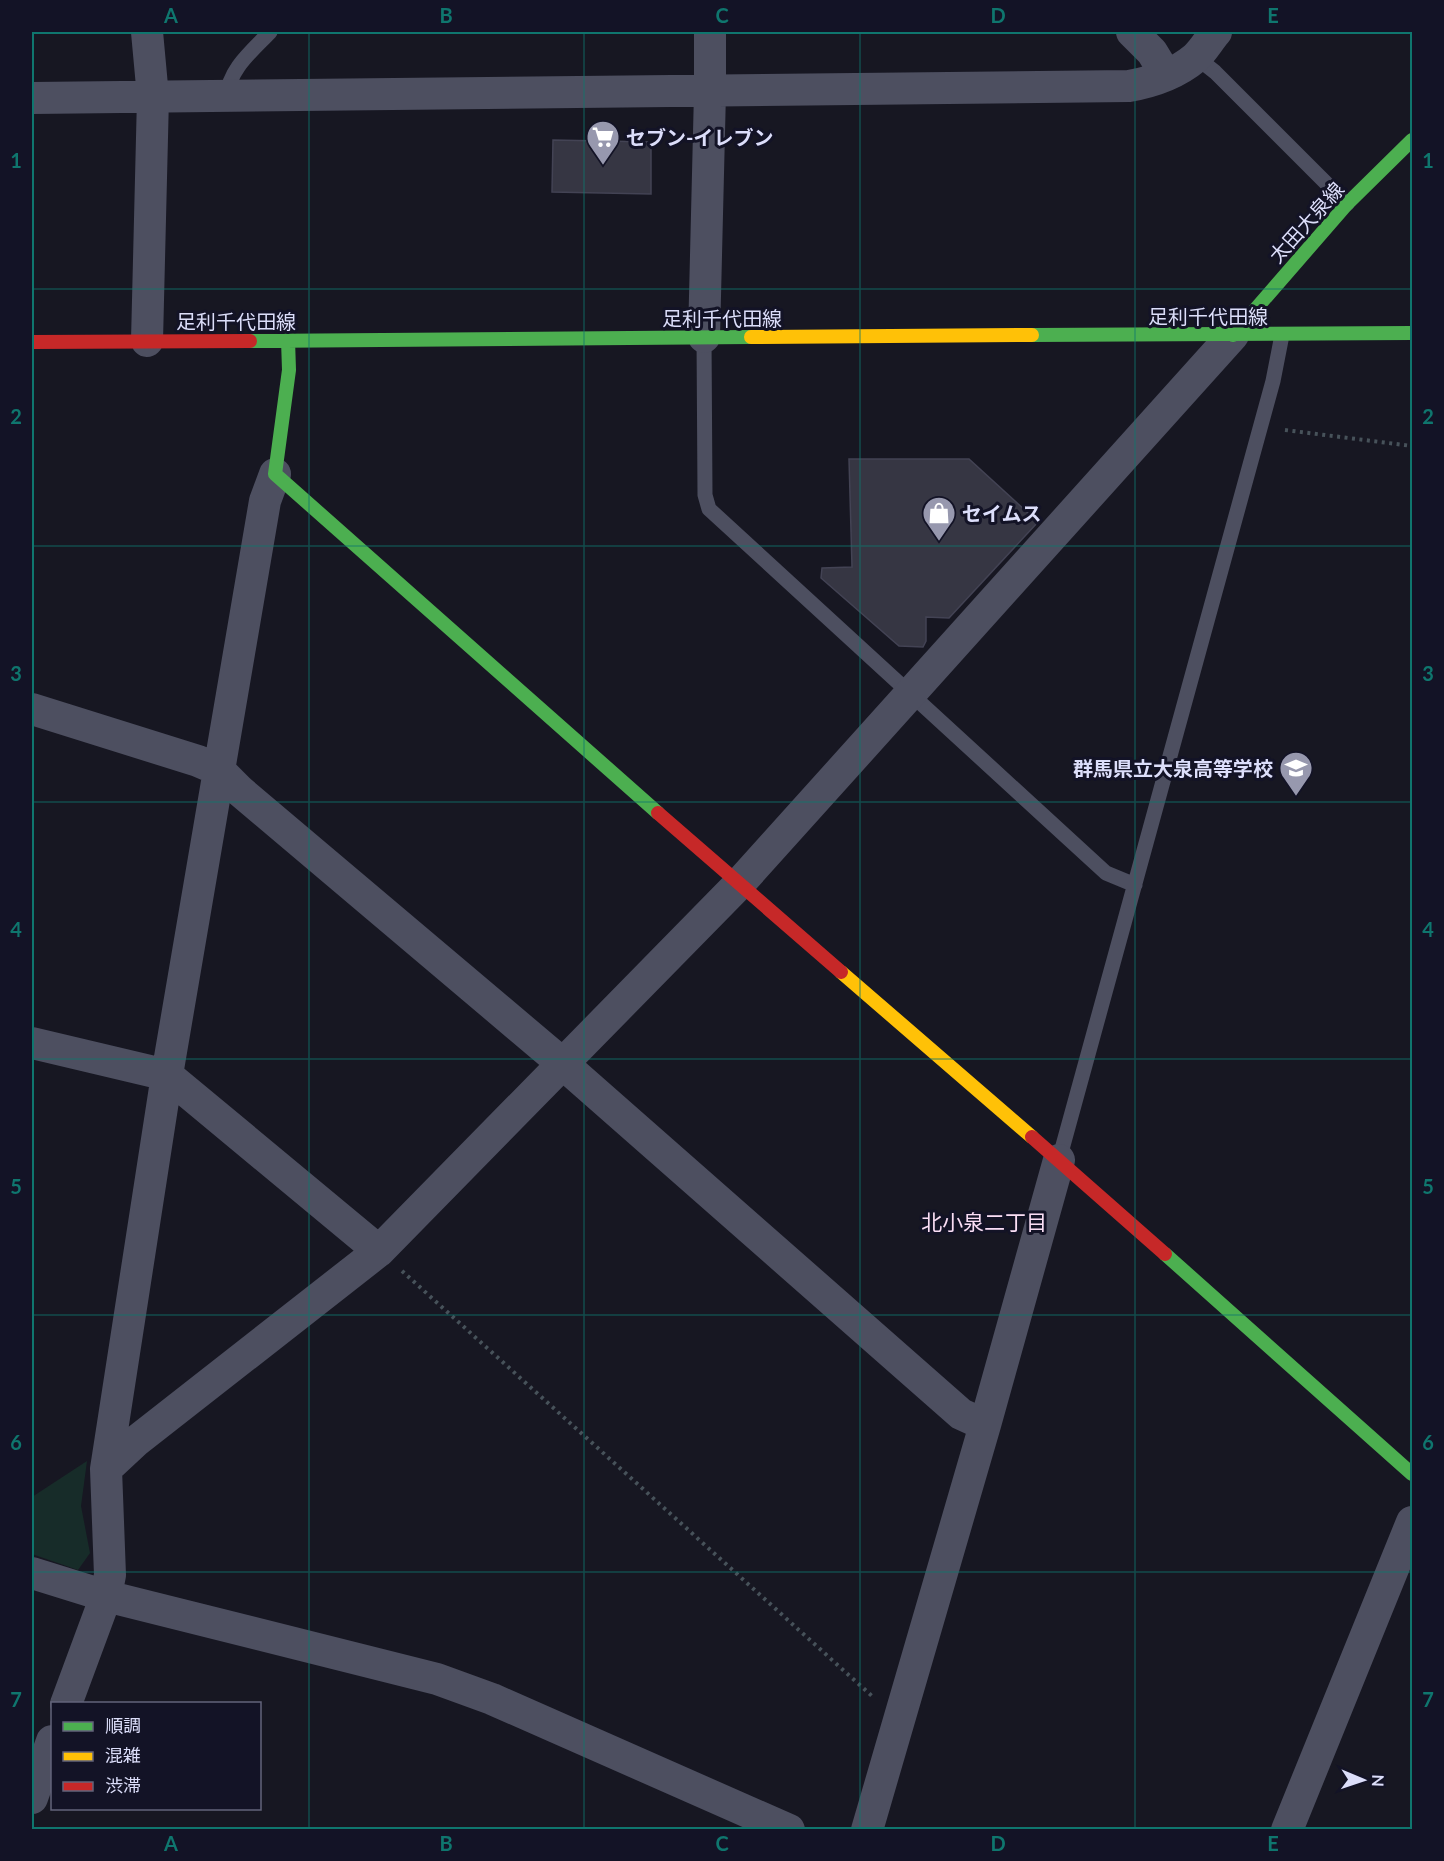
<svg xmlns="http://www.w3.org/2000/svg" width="1444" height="1861" font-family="Lato,'Noto Sans JP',sans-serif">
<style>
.green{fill:#172c29}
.building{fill:#363643;stroke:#434354;stroke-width:1.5}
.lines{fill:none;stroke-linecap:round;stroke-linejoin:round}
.path{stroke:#47525a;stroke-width:4;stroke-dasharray:3 4.5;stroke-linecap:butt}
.lane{stroke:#4d4f60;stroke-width:15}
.street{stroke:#4d4f60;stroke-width:32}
.fast{stroke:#4caf50;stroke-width:14}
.slow{stroke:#ffc107;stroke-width:14}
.jam{stroke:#c62828;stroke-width:14}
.grid{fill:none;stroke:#0f766e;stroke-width:1.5;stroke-opacity:0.55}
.labels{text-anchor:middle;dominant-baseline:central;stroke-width:6;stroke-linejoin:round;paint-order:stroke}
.poi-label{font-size:20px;font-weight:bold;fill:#dcdefa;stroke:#131326;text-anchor:start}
.street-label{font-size:20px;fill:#dcdefa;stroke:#131326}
.neighbourhood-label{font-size:21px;fill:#fadef5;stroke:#131326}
.neatline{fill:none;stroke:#0f766e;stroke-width:2}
.grid-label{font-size:20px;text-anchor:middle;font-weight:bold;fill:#0f766e}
</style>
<rect width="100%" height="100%" fill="#171722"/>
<path class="green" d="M 87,1461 L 81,1506 L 90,1553 L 78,1570 L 32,1554 L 32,1497 Z"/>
<path class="building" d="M 553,140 L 651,142 L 651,194 L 552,192 Z
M 849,459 L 969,459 L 1038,522 L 949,618 L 926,617 L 926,641 L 923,647 L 899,646 L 821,578 L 822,568 L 852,567 Z"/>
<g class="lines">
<path class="path" d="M 1285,430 L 1412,446
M 402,1271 L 873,1697"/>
<path class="lane" d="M 1196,57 L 1215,72 L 1347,204
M 227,96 C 229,69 252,51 270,32
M 704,337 L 705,495 L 709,509 L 1106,873 L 1135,885
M 1059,1160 L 1273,381 L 1282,335"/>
<path class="street" d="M 147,32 L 153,97 L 147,341
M 1132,32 L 1152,52 L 1166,75
M 32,98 L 1129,86 C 1152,82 1177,73 1195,58 C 1203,51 1209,40 1216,32
M 704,337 L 710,92 L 710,32
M 32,709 L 198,761 L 219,770 L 240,791 L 563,1064 L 961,1414 L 985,1425
M 32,1043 L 167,1075 L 379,1251
M 106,1469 L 135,1442 L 379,1251 L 739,884 L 1233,335
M 32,1573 L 106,1596 L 437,1679 L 492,1699 L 789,1830
M 66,1704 L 106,1596 L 110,1575 L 106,1469 L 167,1075 L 265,501 L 275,474
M 32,1798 L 52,1741
M 867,1830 L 985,1425 L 1059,1160
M 1287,1830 L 1412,1522"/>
<path class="fast" d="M 1032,335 L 1412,333
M 1233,335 L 1347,204 L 1412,140
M 288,340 L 289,370 L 275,474 L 658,813
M 250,341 L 751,337
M 1165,1254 L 1412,1474"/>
<path class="slow" d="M 751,337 L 1032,335
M 841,972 L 1032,1137"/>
<path class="jam" d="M 32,342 L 250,341
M 658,813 L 841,972
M 1032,1137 L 1165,1254"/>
</g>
<path class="grid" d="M 309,32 L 309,1830M 584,32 L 584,1830M 860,32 L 860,1830M 1135,32 L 1135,1830M 32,289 L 1412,289M 32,546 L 1412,546M 32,802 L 1412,802M 32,1059 L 1412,1059M 32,1315 L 1412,1315M 32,1572 L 1412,1572"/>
<defs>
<g id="supermarket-pin" transform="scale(1.725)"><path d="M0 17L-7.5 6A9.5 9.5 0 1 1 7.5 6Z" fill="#9798ae" stroke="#131326"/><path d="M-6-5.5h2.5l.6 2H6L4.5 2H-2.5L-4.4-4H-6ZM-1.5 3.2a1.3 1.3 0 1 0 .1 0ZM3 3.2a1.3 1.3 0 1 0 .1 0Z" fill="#fff"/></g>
<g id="shop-pin" transform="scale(1.725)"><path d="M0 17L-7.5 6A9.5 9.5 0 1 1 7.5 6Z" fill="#9798ae" stroke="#131326"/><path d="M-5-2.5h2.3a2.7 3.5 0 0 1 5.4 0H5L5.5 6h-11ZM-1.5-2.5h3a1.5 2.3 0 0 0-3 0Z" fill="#fff"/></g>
<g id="school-pin" transform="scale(1.725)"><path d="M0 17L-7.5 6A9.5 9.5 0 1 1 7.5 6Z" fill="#9798ae" stroke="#131326"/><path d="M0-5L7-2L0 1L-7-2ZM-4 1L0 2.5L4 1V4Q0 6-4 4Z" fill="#fff"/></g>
</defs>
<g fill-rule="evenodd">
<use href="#supermarket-pin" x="603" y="137"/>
<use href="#shop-pin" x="939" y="513"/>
<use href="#school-pin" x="1296" y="768"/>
</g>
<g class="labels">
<g class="poi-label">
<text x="626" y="137">セブン-イレブン</text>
<text x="962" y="513">セイムス</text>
<text x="1273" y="768" text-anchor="end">群馬県立大泉高等学校</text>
</g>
<g class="street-label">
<text transform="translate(1306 222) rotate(-48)">太田大泉線</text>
<text x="1208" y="316">足利千代田線</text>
<text x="722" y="318">足利千代田線</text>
<text x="236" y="321">足利千代田線</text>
</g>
<g class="neighbourhood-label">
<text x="984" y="1221">北小泉二丁目</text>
</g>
</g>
<rect width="1444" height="1861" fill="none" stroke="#131326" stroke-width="66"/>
<rect x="51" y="1702" width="210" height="108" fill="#131326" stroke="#63647b" stroke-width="1.5"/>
<rect x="63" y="1722" width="30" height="9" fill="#4caf50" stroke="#63647b" stroke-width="1.5"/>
<text x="105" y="1732" font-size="18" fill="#dcdefa">順調</text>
<rect x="63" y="1752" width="30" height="9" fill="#ffc107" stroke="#63647b" stroke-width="1.5"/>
<text x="105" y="1762" font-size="18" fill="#dcdefa">混雑</text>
<rect x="63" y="1782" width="30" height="9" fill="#c62828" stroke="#63647b" stroke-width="1.5"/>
<text x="105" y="1792" font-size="18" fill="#dcdefa">渋滞</text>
<g transform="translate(1363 1780) rotate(92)" stroke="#131326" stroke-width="4.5" paint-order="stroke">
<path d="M0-4.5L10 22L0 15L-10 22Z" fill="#dcdefa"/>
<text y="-9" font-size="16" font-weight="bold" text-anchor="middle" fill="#dcdefa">N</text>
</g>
<rect x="33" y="33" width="1378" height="1795" class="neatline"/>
<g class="grid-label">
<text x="171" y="23">A</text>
<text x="446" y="23">B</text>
<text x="722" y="23">C</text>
<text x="998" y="23">D</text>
<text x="1273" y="23">E</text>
<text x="16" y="168">1</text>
<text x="1428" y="168">1</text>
<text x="16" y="424">2</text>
<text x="1428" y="424">2</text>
<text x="16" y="681">3</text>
<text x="1428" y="681">3</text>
<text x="16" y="937">4</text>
<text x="1428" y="937">4</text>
<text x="16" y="1194">5</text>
<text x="1428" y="1194">5</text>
<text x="16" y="1450">6</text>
<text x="1428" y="1450">6</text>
<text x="16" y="1707">7</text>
<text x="1428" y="1707">7</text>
<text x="171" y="1851">A</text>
<text x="446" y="1851">B</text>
<text x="722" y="1851">C</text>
<text x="998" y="1851">D</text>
<text x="1273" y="1851">E</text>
</g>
</svg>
